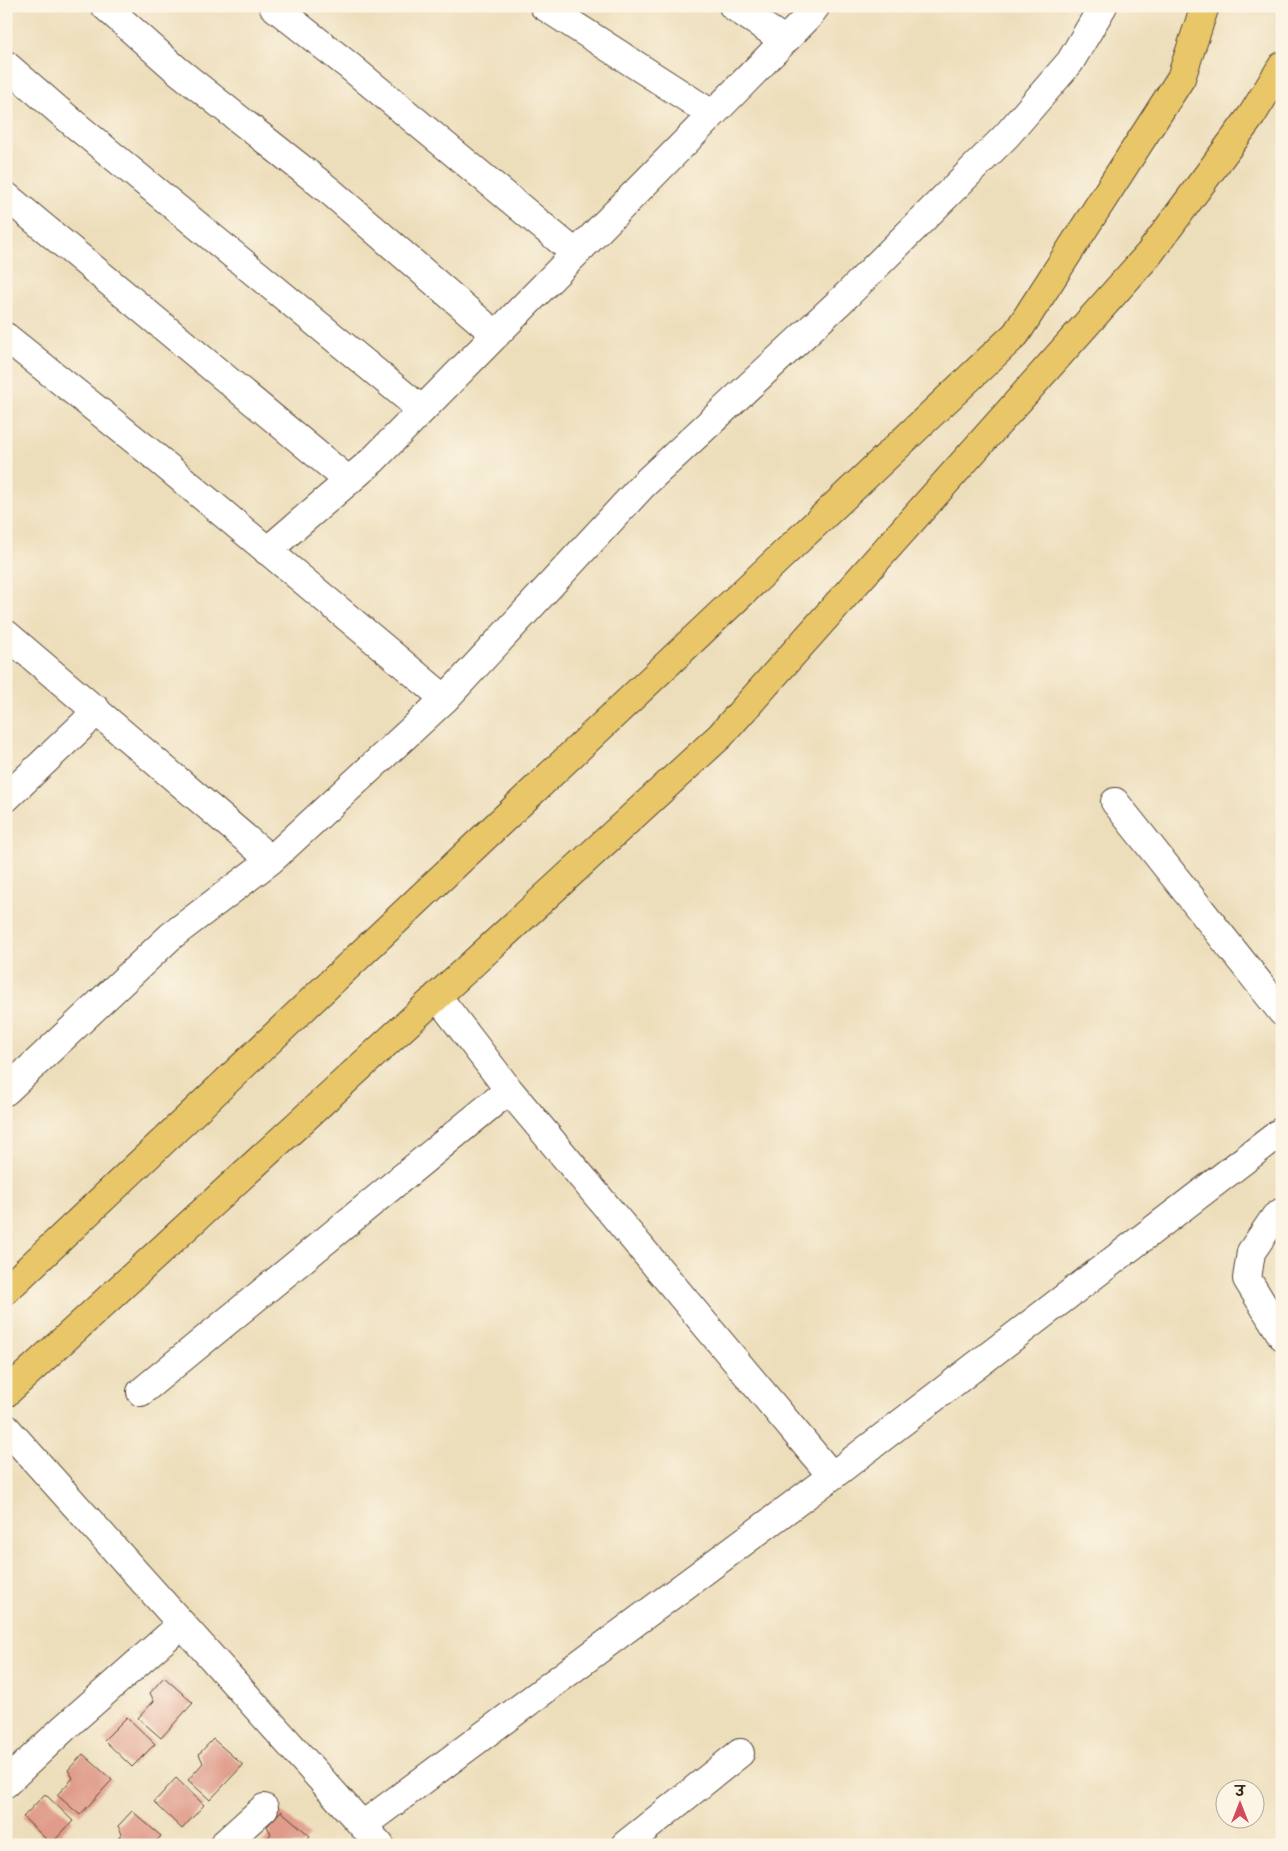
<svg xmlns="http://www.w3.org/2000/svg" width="1288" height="1851" font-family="Pangolin,'Playpen Sans Deva',sans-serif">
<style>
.building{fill:#e09b8a}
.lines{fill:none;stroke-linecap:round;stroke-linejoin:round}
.minor-casing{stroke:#564536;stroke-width:30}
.major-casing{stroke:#564536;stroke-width:30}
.minor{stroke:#fff;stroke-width:28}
.major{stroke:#e9c769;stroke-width:28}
</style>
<rect width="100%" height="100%" fill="#fcf5e5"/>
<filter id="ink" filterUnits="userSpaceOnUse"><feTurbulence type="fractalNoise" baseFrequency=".02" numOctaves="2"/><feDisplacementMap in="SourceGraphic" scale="10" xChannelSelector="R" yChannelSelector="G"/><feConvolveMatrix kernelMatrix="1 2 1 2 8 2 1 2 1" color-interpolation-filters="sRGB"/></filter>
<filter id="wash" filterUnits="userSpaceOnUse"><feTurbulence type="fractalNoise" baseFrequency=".0096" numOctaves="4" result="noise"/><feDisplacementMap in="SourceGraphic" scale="20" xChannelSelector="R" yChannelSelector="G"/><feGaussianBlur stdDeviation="1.12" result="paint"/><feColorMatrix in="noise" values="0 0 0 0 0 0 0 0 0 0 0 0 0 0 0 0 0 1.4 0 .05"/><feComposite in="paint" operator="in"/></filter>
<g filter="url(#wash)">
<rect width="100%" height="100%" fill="#eddebb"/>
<g id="blocks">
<path class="building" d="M 164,1677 L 193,1703 L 161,1738 L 138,1718 L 154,1701 L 150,1693 Z
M 127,1717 L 155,1744 L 132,1767 L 104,1740 Z
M 213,1739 L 243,1765 L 210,1800 L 188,1780 L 203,1763 L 199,1754 Z
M 83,1754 L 112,1780 L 80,1815 L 57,1795 L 73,1778 L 68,1770 Z
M 176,1778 L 204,1805 L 182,1829 L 154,1802 Z
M 45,1794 L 73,1821 L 51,1844 L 23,1817 Z
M 132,1811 L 161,1836 L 153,1845 L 112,1845 L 122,1834 L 118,1826 Z
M 281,1811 L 310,1836 L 302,1845 L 261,1845 L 271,1834 L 267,1826 Z"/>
</g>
</g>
<g filter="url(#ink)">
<use href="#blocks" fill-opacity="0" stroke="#564536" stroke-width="1"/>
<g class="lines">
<g class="minor-casing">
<path id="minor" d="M 105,6 L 177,70 L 331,192 L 496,335
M 273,6 L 348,65 L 575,253
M 544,6 L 712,114
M 733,6 L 784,40
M 6,65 L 73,123 L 422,410
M 6,196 L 349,481
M 6,337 L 146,449 L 445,699
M 267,551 L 373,460 L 808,17 L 816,6
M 6,634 L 271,860
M 6,798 L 84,724 L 96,709
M 1115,802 L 1282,1012
M 437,996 L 509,1090 L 832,1476
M 6,1091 L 171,936 L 271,860 L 445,699 L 643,485 L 848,294 L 1007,135 L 1070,62 L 1103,6
M 1282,1212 L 1275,1217 L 1251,1252 L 1247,1279 L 1282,1336
M 141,1392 L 509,1090
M 6,1428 L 380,1845
M 6,1783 L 64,1728 L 182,1624
M 363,1825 L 832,1476 L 1282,1131
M 223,1845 L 264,1808
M 625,1845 L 740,1753"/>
</g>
<g class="major-casing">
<path id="major" d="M 6,1290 L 1016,334 L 1181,78 L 1205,6
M 6,1393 L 720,736 L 1149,254 L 1252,115 L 1282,66"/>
</g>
<use href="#minor" class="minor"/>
<use href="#major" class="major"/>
</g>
</g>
<rect width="1288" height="1851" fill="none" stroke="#fcf5e5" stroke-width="25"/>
<g transform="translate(1240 1804)"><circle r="24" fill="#fcf5e5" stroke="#afa495"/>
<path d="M0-4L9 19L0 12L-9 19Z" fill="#d1495b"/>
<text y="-8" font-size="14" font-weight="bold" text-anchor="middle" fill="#3b2a1e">उ</text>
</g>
</svg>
